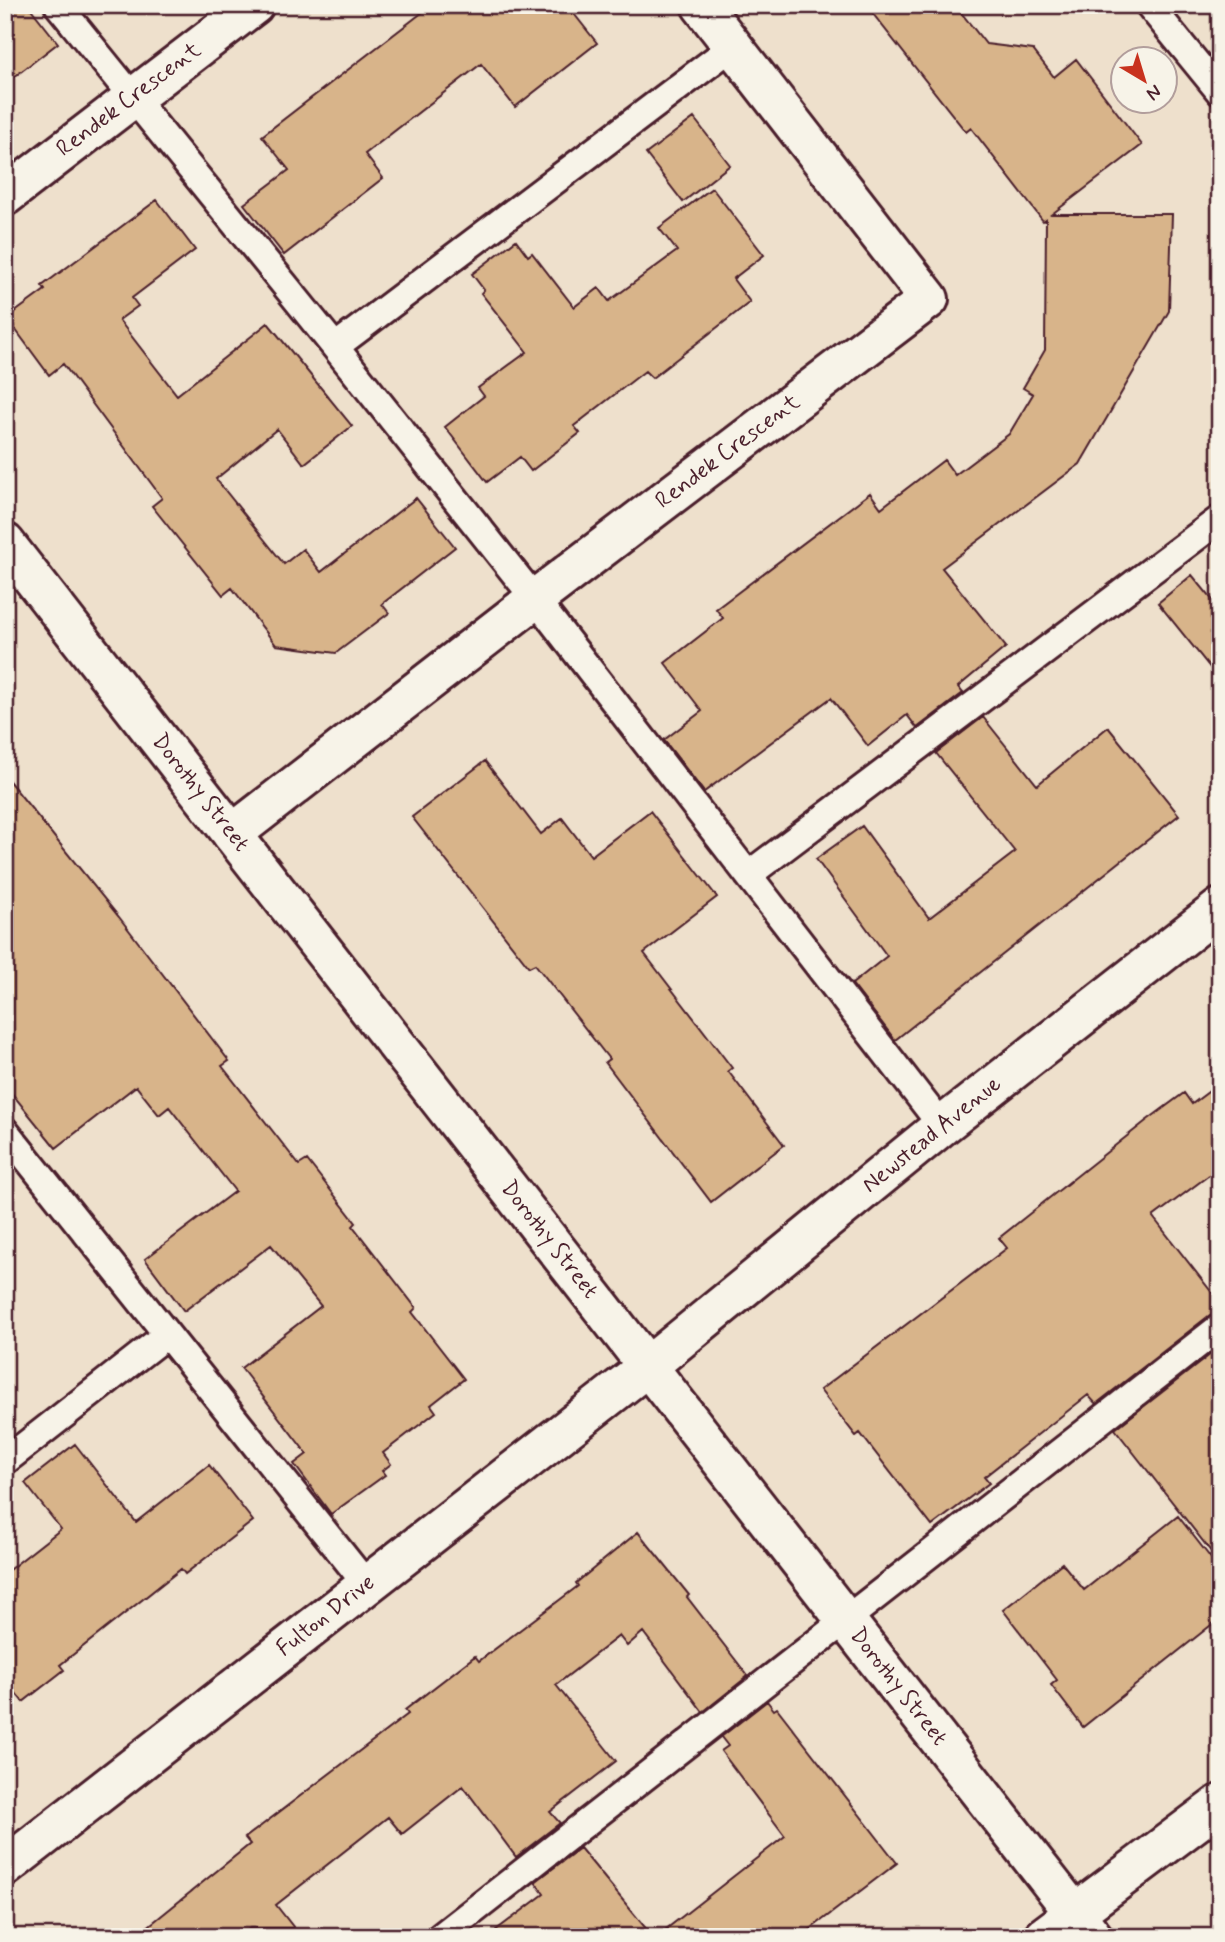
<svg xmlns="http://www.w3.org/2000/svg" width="1225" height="1942" font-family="Mynerve,sans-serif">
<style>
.building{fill:#d8b48a;stroke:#4a1f2b;stroke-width:2}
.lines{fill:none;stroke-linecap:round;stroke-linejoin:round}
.service-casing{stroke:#4a1f2b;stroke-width:32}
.minor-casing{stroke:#4a1f2b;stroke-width:44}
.tertiary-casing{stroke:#4a1f2b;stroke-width:44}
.service{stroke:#f7f3e8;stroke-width:26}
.minor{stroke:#f7f3e8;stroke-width:38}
.tertiary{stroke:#f7f3e8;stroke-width:38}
.labels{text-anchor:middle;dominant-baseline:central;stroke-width:6;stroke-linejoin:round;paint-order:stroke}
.street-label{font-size:23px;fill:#4a1f2b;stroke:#f7f3e8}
</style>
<rect width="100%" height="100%" fill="#eee0cc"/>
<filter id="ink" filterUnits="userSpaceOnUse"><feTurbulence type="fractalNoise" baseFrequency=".0143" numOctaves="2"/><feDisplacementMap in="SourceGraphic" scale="14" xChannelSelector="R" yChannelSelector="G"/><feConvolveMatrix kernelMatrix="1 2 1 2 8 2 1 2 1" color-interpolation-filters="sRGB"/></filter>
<g filter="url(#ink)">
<path class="building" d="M 5,5 L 28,5 L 58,43 L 5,84 Z
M 432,5 L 567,5 L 597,43 L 515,107 L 481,64 L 365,154 L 383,178 L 284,255 L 244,204 L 289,170 L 262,136 Z
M 866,5 L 955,5 L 986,44 L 1033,50 L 1054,77 L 1076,59 L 1142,145 L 1052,214 L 1172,214 L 1169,311 L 1080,464 L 942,568 L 1006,647 L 958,687 L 963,693 L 917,728 L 907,715 L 868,746 L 831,698 L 704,792 L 664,740 L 702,711 L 665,663 L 723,618 L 716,609 L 870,493 L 881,508 L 944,460 L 955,475 L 1009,434 L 1033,394 L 1023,388 L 1045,350 L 1046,219 L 1043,221 L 971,128 L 966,132 Z
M 694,118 L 730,165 L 683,202 L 646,154 Z
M 712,188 L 764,255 L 733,279 L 750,302 L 652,378 L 645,371 L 574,426 L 580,433 L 531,471 L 520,457 L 487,482 L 445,427 L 484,396 L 478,388 L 527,352 L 481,293 L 484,290 L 472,274 L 516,240 L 528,256 L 532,253 L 574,307 L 599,288 L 609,301 L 677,251 L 659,228 Z
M 157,200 L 195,250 L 132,298 L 138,306 L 119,320 L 177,395 L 268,323 L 352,426 L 304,464 L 277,429 L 216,479 L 284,564 L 303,549 L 321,572 L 416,498 L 455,547 L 382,604 L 389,613 L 336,653 L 276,645 L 232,588 L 223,595 L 152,506 L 162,498 L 63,364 L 49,375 L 7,318 L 45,290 L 42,286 Z
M 1192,575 L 1220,609 L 1220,680 L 1158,603 Z
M 983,717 L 1037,785 L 1108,727 L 1179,815 L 895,1040 L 852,984 L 887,956 L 816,859 L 862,826 L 929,918 L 1015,852 L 936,753 Z
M 485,761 L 541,834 L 562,818 L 591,856 L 650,811 L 717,897 L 644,953 L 732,1068 L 728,1071 L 784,1145 L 711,1202 L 605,1062 L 609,1059 L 535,964 L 529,967 L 412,817 Z
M 5,776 L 119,917 L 229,1061 L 222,1066 L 299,1165 L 307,1160 L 356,1223 L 353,1226 L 416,1308 L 412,1312 L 464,1379 L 431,1405 L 436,1412 L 383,1453 L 391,1464 L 382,1471 L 385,1475 L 331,1514 L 294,1464 L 307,1454 L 241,1368 L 321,1306 L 271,1245 L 184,1311 L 145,1259 L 235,1191 L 169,1107 L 159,1115 L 136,1086 L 56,1148 L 5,1085 Z
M 1220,1083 L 1220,1167 L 1153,1217 L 1220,1303 L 1220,1312 L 1210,1315 L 1096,1404 L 1088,1395 L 984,1477 L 989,1483 L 932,1526 L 860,1433 L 856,1436 L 820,1390 L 1007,1248 L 999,1238 L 1146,1121 L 1184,1093 L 1192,1104 Z
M 1220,1347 L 1220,1563 L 1115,1429 Z
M 75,1444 L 136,1522 L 209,1465 L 253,1521 L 185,1574 L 181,1569 L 60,1665 L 64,1670 L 23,1702 L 5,1680 L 5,1573 L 61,1529 L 25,1483 Z
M 1178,1516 L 1220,1570 L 1220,1618 L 1083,1727 L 1051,1685 L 1057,1680 L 1003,1610 L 1062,1563 L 1084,1590 Z
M 638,1532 L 689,1595 L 687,1597 L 748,1676 L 703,1712 L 643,1632 L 627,1646 L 619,1636 L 556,1685 L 616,1761 L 550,1812 L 560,1823 L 516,1857 L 463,1786 L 402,1834 L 388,1817 L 276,1905 L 294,1928 L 250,1928 L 239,1937 L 135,1937 L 250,1844 L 245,1838 L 408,1714 L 405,1710 L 475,1656 L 479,1661 L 578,1586 L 576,1583 Z
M 767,1701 L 774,1710 L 777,1708 L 897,1863 L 800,1937 L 656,1937 L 785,1836 L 721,1751 L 728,1746 L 721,1737 Z
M 580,1848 L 653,1937 L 487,1937 L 544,1894 L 535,1882 Z"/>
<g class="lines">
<g class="service-casing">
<path id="service" d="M 58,5 L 335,347 L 535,599 L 942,1126
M 1149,5 L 1220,92
M 335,347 L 733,46
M 748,875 L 1220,519
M 5,1131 L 366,1584
M 5,1461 L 166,1335
M 440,1937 L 1220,1327"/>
</g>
<g class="minor-casing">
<path id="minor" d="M 5,196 L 254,5
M 232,834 L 535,599 L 929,299 L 701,5
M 5,1867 L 648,1366 L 942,1126 L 1220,908"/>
</g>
<g class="tertiary-casing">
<path id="tertiary" d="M 5,543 L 1093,1937
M 1043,1937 L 1220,1804"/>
</g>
<use href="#service" class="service"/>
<use href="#minor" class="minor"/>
<use href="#tertiary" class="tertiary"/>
</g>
</g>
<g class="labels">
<g class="street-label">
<text transform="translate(129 100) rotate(-37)">Rendek Crescent</text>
<text transform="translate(728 452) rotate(-37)">Rendek Crescent</text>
<text transform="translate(200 793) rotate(52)">Dorothy Street</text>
<text transform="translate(932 1135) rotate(-39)">Newstead Avenue</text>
<text transform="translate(549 1240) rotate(52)">Dorothy Street</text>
<text transform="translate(326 1616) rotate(-38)">Fulton Drive</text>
<text transform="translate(898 1687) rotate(52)">Dorothy Street</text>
</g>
</g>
<rect width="1225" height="1942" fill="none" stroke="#f7f3e8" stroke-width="28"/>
<rect x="14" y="14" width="1197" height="1914" fill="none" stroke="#4a1f2b" stroke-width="2.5" filter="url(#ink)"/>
<g transform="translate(1144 80) rotate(142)"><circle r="33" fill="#f7f3e8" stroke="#b29e9c" stroke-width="2"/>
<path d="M0-5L12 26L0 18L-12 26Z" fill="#c8321e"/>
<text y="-10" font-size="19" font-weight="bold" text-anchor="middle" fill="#4a1f2b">N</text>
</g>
</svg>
